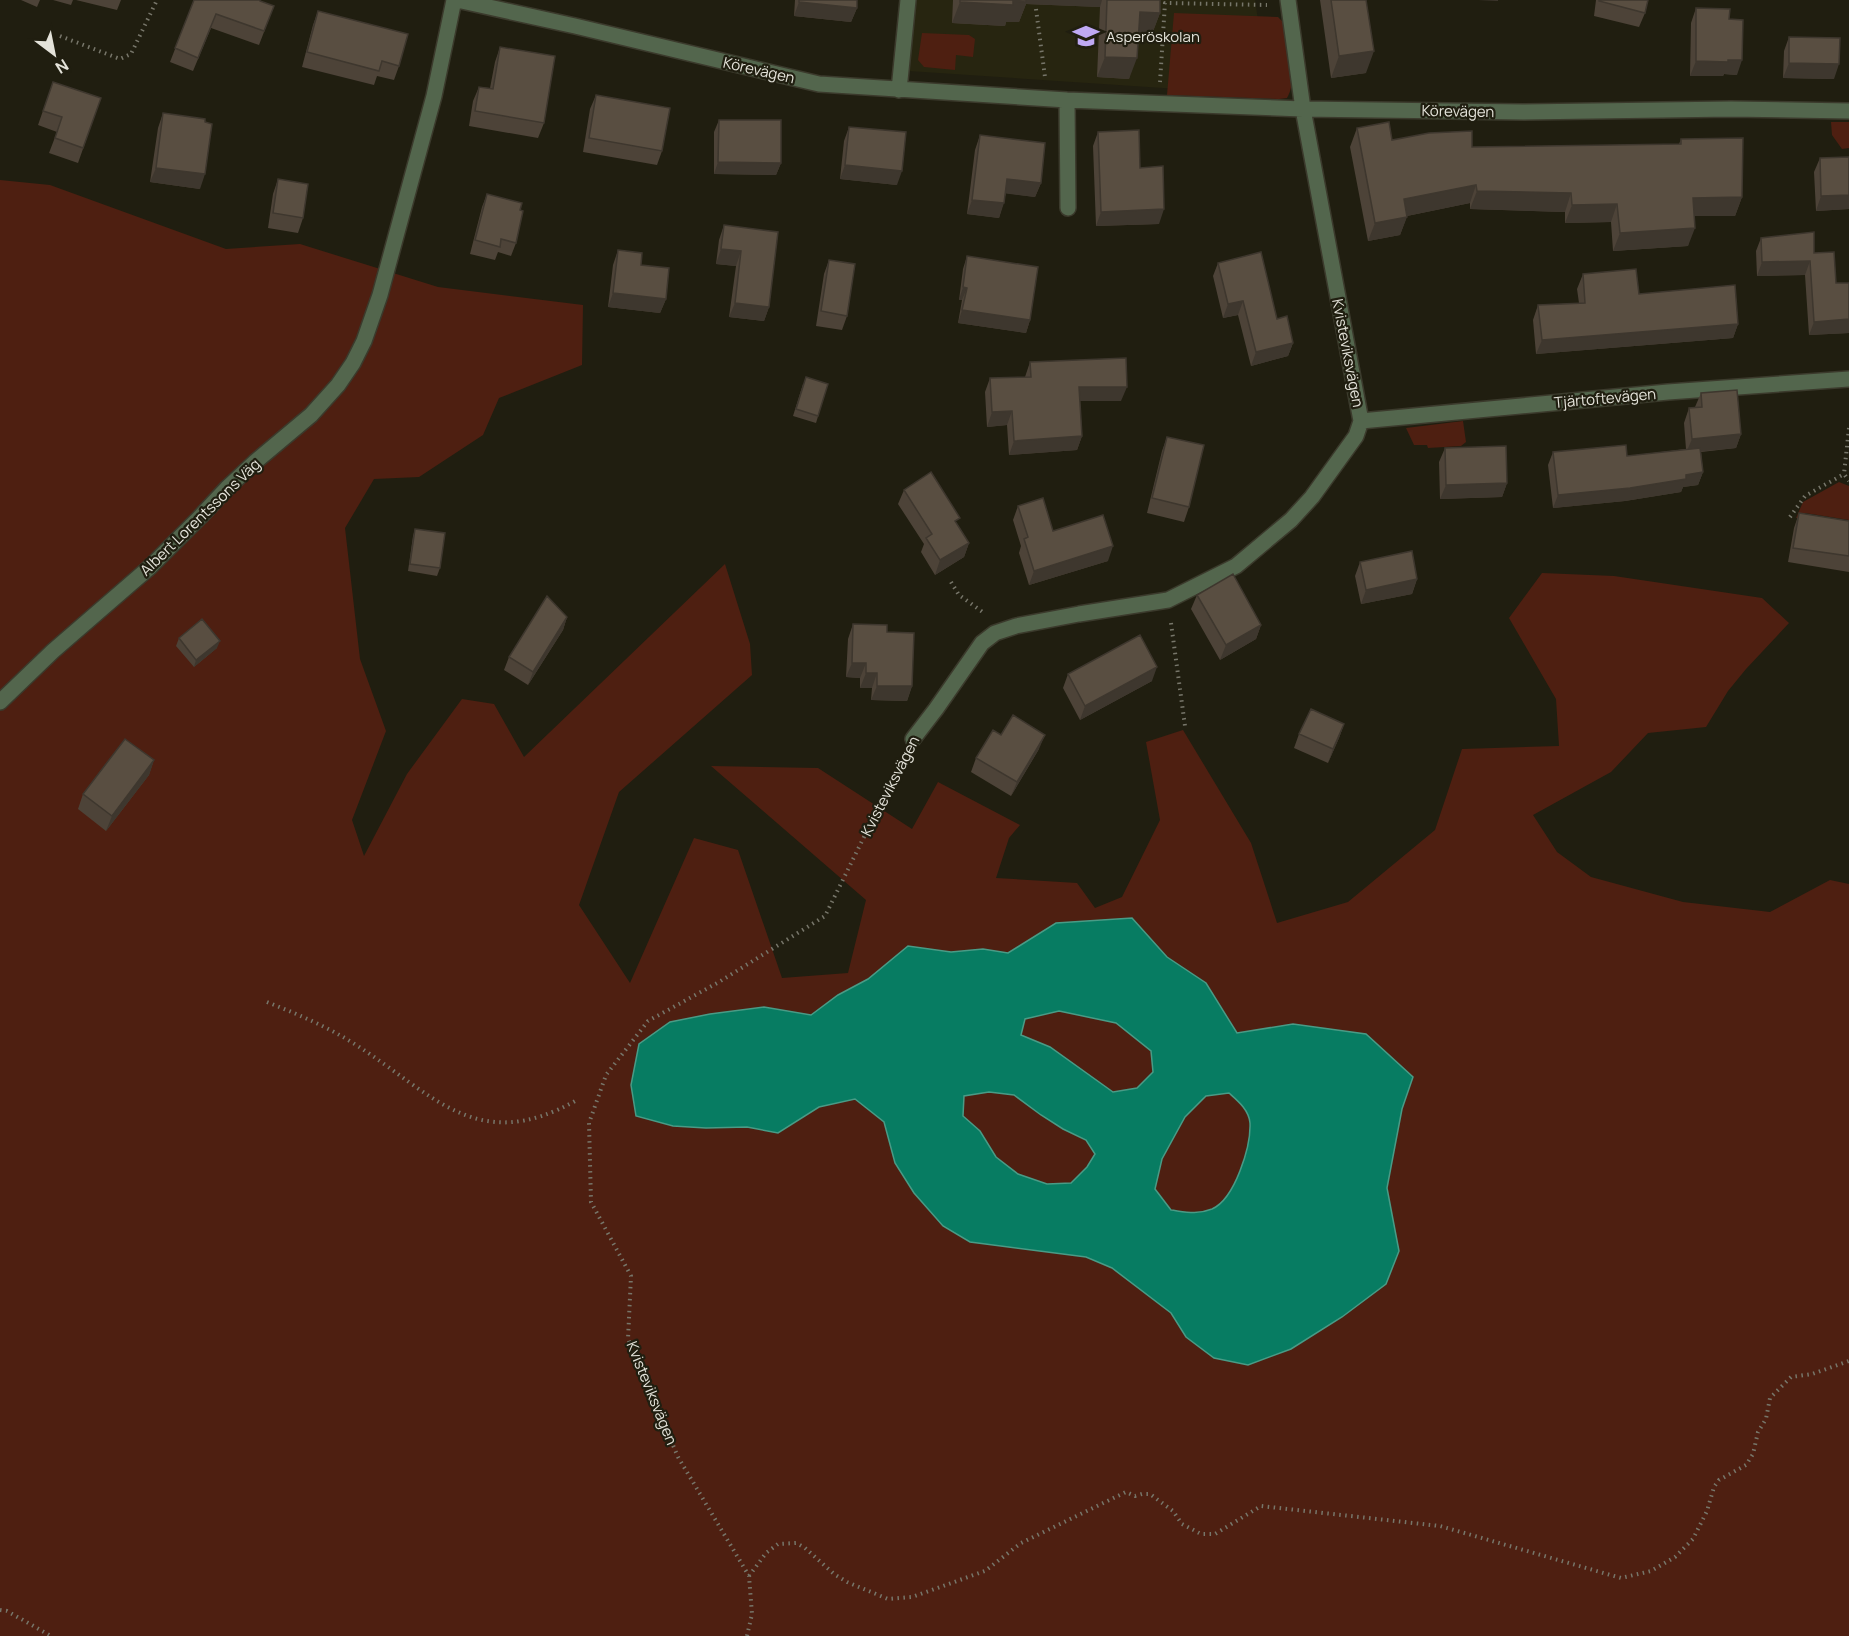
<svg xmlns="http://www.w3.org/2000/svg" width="1849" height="1636" font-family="Manrope,sans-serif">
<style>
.built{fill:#272510}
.green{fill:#4e1f11;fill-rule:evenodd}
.water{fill:#077c62;stroke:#499b86;stroke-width:1.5;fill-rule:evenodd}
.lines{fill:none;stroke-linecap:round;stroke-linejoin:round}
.minor-casing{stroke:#3b3a2c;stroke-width:18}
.path{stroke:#77766a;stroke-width:4;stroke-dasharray:1.5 4.5;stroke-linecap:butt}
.minor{stroke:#53664d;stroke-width:15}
.wall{fill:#4d4338}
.shaded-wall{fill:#3e372e}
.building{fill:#594e41;stroke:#3e372e;stroke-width:1.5}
.labels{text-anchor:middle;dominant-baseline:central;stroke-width:4.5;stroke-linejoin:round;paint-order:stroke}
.poi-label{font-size:15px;fill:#e4e3da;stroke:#201e10;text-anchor:start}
.street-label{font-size:15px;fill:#e4e3da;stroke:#201e10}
</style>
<rect width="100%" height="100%" fill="#201e10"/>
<path class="built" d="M 916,0 L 1255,0 L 1269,95 L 909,71 Z"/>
<path class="green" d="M 1174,13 L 1278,17 L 1283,22 C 1287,45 1299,78 1287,98 L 1279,99 L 1167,95 Z
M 922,33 L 969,35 L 975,39 L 973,57 L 956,55 L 955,70 L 924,67 L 918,60 Z
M 1831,122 L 1849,122 L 1849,148 L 1842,149 L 1832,135 Z
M 0,180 L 50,185 L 226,249 L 300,244 L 438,287 L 583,305 L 582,365 L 499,398 L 483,435 L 419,477 L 374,479 L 345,528 L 360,659 L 386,731 L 352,820 L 364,856 L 407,774 L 462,699 L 494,704 L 524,757 L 725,564 L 750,644 L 752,675 L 619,792 L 579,905 L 630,983 L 694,838 L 738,850 L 782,978 L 848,973 L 866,900 L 711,766 L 818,768 L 912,829 L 938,782 L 1020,825 L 1009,838 L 996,878 L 1077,883 L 1095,908 L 1122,897 L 1160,820 L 1146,742 L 1183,730 L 1251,843 L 1277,923 L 1348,902 L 1435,830 L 1462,749 L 1559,746 L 1556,699 L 1509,618 L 1542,573 L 1614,576 L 1762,598 L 1789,623 L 1746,669 L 1728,691 L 1706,727 L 1648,733 L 1611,772 L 1533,815 L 1557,852 L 1591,877 L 1683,902 L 1770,912 L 1830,880 L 1849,884 L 1849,1636 L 0,1636 ZM 1132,918 L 1167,957 L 1206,983 L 1237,1033 L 1293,1024 L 1413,1077 L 1402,1109 L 1387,1188 L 1399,1251 L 1386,1284 L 1342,1317 L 1291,1349 L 1186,1337 L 1171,1313 L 1112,1268 L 1086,1257 L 1031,1249 L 895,1163 L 884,1122 L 855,1099 L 819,1107 L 778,1133 L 747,1127 L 706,1128 L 764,1007 L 811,1015 L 838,995 L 868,979 L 908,946 L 951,952 L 983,949 L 1008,953 L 1056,923 Z
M 1463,421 L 1466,442 L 1461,446 L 1428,448 L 1427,445 L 1414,445 L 1406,428 Z
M 1839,482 L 1849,486 L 1849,520 L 1805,513 L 1800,518 L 1796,518 L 1803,502 Z
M 1059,1011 L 1117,1023 L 1151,1051 L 1153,1072 L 1137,1088 L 1113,1092 L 1050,1047 L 1021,1035 L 1025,1019 Z
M 989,1092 L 1014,1095 L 1041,1115 L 1063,1129 L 1086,1140 L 1095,1154 L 1087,1167 L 1071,1183 L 1047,1184 L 1018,1174 L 996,1157 L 980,1131 L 963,1117 L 964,1096 Z
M 1229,1092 C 1238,1101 1249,1110 1250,1122 C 1251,1146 1235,1199 1212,1209 C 1197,1215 1186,1212 1171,1210 L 1155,1189 L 1162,1159 L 1185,1117 L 1206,1096 Z"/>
<path class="water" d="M 1132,918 L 1167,957 L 1206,983 L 1237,1033 L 1293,1024 L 1366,1034 L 1413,1077 L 1402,1109 L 1387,1188 L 1399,1251 L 1386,1284 L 1342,1317 L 1291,1349 L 1248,1365 L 1214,1358 L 1186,1337 L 1171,1313 L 1112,1268 L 1086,1257 L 970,1242 L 943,1226 L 914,1193 L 895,1163 L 884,1122 L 855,1099 L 819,1107 L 778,1133 L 747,1127 L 706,1128 L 673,1126 L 636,1116 L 631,1085 L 639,1044 L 670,1022 L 710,1014 L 764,1007 L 811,1015 L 838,995 L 868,979 L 908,946 L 951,952 L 983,949 L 1008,953 L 1056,923 ZM 1059,1011 L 1116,1023 L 1151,1051 L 1153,1072 L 1137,1088 L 1113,1092 L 1050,1047 L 1021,1035 L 1025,1019 ZM 989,1092 L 1014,1095 L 1041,1115 L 1063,1129 L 1086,1140 L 1095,1154 L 1087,1167 L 1071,1183 L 1047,1184 L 1018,1174 L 996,1157 L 980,1131 L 963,1116 L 964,1096 ZM 1229,1093 C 1238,1101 1249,1110 1250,1123 C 1251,1146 1235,1199 1212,1209 C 1197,1215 1186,1212 1171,1210 L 1155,1189 L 1162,1159 L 1185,1117 L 1206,1096 Z"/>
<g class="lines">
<g class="minor-casing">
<path id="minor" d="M 457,0 L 575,26 L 819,84 L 1067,100 L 1303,109 L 1523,112 L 1731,109 L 1849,111
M 899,90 L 908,0
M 1067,100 L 1068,208
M 1361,421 L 1668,392 L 1849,379
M 0,702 L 53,651 L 150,567 L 200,517 L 227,488 L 255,462 L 311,415 L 338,385 L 353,363 L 364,341 L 380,295 L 434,96 L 454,0
M 913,739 L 936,709 L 982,643 L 995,633 L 1016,626 L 1079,614 L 1168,600 L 1236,566 L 1291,520 L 1312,497 L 1356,436 L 1361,421 L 1303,109 L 1288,0"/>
</g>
<path class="path" d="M 1036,9 L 1045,77
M 60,36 L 120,59 L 131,54 L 157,0
M 1160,82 L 1165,3 L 1267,5
M 1849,428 L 1844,474 L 1849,481
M 1790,517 L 1805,496 L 1844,474
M 951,582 L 959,595 L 984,613
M 1171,623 L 1185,726
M 267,1002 C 297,1014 326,1026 353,1043 C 433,1093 476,1157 577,1100
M 749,1576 L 766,1553 L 778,1544 L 796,1543 L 805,1548 L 834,1574 L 847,1582 L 888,1599 L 912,1597 L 985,1571 L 1021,1543 L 1126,1492 L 1135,1496 L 1142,1494 L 1150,1494 L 1173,1511 L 1182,1524 L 1201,1534 L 1215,1534 L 1261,1506 L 1440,1526 L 1621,1578 L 1651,1571 L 1675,1557 L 1693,1539 L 1707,1511 L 1714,1487 L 1719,1480 L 1746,1465 L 1753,1454 L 1758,1432 L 1766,1419 L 1770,1398 L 1791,1377 L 1812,1374 L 1849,1361
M 0,1610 L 7,1611 L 51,1636
M 747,1636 L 752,1614 L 749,1576 L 678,1457 L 628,1339 L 631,1276 L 591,1202 L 589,1123 L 606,1075 L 648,1021 L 719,982 L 825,916 L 903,758"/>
<use href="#minor" class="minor"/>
</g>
<path class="wall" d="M 21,0 L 40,0 L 37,7 Z
M 53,0 L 73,0 L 71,5 Z
M 76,0 L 121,0 L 117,10 Z
M 194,0 L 260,1 L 274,6 L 259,45 L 211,28 L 193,71 L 170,62 Z
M 795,0 L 857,0 L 857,8 L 851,22 L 794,16 Z
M 953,0 L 1160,0 L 1160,13 L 1152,34 L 1138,33 L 1129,79 L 1097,77 L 1100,7 L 1026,4 L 1019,22 L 1006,22 L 1005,26 L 952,23 Z
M 1320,0 L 1366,0 L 1366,73 L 1331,78 Z
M 1596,0 L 1648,0 L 1645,13 L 1639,27 L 1594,16 Z
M 1696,8 L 1729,19 L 1737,75 L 1724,74 L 1723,76 L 1690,76 L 1691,23 Z
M 318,11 L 399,66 L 394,80 L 377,76 L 374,85 L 302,67 L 313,25 Z
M 1789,37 L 1834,79 L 1783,78 L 1784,51 Z
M 500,47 L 544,123 L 538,138 L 469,126 L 473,101 L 479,87 L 490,88 L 495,62 Z
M 53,82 L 101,98 L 78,163 L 49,153 L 57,132 L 38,125 Z
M 596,95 L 662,151 L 657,165 L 583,152 L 590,109 Z
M 163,113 L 200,189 L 150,182 L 158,128 Z
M 719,120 L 781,163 L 776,175 L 714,174 L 714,132 Z
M 849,127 L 897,185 L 840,179 L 844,141 Z
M 1357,128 L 1392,140 L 1472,147 L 1679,144 L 1681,139 L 1742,197 L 1735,216 L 1694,216 L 1688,246 L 1613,251 L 1611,222 L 1565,223 L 1565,212 L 1470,209 L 1470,203 L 1407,216 L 1400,235 L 1368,241 L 1350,147 Z
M 1098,132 L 1140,168 L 1159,224 L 1096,226 L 1093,146 Z
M 980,135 L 1041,183 L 1035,197 L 1006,193 L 999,218 L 967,214 L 975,150 Z
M 1849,157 L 1849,209 L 1816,211 L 1814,172 L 1820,158 Z
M 278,179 L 303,218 L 298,233 L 268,228 L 273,194 Z
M 487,194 L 516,243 L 511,256 L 498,252 L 495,260 L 470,254 L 482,207 Z
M 724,225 L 778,232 L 769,307 L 764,321 L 729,317 L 736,266 L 716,264 L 719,240 Z
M 1761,238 L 1814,253 L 1836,283 L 1849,283 L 1849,333 L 1809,335 L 1805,275 L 1757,276 L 1756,251 Z
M 618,250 L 641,265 L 666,299 L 660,313 L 608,307 L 613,265 Z
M 967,256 L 1030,320 L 1026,333 L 958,323 L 962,300 L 959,300 L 963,269 Z
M 829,260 L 847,316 L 842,330 L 816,326 L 824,274 Z
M 1218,263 L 1277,319 L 1293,343 L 1288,356 L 1251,366 L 1238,315 L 1223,318 L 1213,276 Z
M 1583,274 L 1639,294 L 1738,324 L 1733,338 L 1536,354 L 1533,320 L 1538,305 L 1579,303 L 1577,289 Z
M 1030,362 L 1121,401 L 1080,401 L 1082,436 L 1077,450 L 1009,455 L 1007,425 L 987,427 L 985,392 L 990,378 L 1025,377 Z
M 803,384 L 828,384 L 816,423 L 793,416 Z
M 1701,393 L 1741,434 L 1736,448 L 1701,452 L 1703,472 L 1698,485 L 1683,487 L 1681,492 L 1625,501 L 1553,508 L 1548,465 L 1553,452 L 1627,456 L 1686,449 L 1684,423 L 1689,408 L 1695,407 Z
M 1167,437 L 1189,507 L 1184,522 L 1147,513 L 1162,451 Z
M 1445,448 L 1507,483 L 1502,497 L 1440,499 L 1439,462 Z
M 904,490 L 958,525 L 969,543 L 964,557 L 935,575 L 921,552 L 924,544 L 898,504 Z
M 1018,506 L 1053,531 L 1108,561 L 1029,585 L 1019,553 L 1021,546 L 1013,520 Z
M 1799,513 L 1849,521 L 1849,572 L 1788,562 L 1794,528 Z
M 415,529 L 440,568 L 437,576 L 408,571 L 413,536 Z
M 1360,562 L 1417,579 L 1412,594 L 1361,604 L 1355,576 Z
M 1197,595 L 1261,625 L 1256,639 L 1220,660 L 1191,609 Z
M 567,617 L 563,630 L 528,685 L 504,670 L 509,657 Z
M 853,624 L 887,632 L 912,686 L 907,701 L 871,700 L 872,688 L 860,688 L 860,678 L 846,677 L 848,639 Z
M 179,638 L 217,648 L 194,667 L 176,646 Z
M 1068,674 L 1152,681 L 1080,720 L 1063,688 Z
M 1344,724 L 1339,738 L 1328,763 L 1294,748 L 1299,734 Z
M 1001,735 L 1039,749 L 1011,796 L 971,772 L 976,758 Z
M 154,760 L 149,775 L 106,831 L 78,809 L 83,794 Z"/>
<path class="shaded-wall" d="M 1021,0 L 1102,0 L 1100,7 L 1026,4 L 1019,22 L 1006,22 L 1005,26 L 952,23 L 960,2 Z
M 1478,0 L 1498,0 L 1498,1 Z
M 799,2 L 857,8 L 851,22 L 794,16 Z
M 1140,12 L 1160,13 L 1152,34 L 1132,33 Z
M 1374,51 L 1366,73 L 1331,78 L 1339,56 Z
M 1105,57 L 1137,58 L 1129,79 L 1097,77 Z
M 1728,60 L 1742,60 L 1737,75 L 1724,74 L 1723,76 L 1690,76 L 1696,61 Z
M 1789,63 L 1839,64 L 1834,79 L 1783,78 Z
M 718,162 L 781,163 L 776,175 L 714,174 Z
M 845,165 L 902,171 L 897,185 L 840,179 Z
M 156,168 L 205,174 L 200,189 L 150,182 Z
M 1007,179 L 1041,183 L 1035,197 L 1002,193 Z
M 1476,185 L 1470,203 L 1397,218 L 1404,199 Z
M 1477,191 L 1571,193 L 1565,212 L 1470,209 Z
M 1849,195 L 1849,209 L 1816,211 L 1821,196 Z
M 1742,197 L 1735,216 L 1687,216 L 1693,198 Z
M 972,200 L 1004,203 L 999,218 L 967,214 Z
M 1617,204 L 1611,222 L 1565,223 L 1572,205 Z
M 1164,209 L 1159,224 L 1096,226 L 1101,212 Z
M 1407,217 L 1400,235 L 1368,241 L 1375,223 Z
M 1695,228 L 1688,246 L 1613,251 L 1620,233 Z
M 721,249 L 741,251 L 736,266 L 716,264 Z
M 1810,261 L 1805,275 L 1757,276 L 1762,262 Z
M 963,287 L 967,288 L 962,300 L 959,300 Z
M 613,293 L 666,299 L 660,313 L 608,307 Z
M 1243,301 L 1238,315 L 1223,318 L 1228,304 Z
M 735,303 L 769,307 L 764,321 L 729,317 Z
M 962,310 L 1030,320 L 1026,333 L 958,323 Z
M 1849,319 L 1849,333 L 1809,335 L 1814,322 Z
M 1738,324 L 1733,338 L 1536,354 L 1542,340 Z
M 1293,343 L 1288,356 L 1251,366 L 1256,352 Z
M 1079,387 L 1127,387 L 1121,401 L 1074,401 Z
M 1012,411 L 1007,425 L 987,427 L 992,412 Z
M 1741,434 L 1736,448 L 1686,453 L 1692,439 Z
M 1082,436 L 1077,450 L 1009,455 L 1014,441 Z
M 1703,472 L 1698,485 L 1683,487 L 1681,492 L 1625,501 L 1553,508 L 1558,495 Z
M 1507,483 L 1502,497 L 1440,499 L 1446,485 Z
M 969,543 L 964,557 L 935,575 L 940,560 Z
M 1113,546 L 1108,561 L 1029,585 L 1034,571 Z
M 1417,579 L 1412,594 L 1361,604 L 1366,590 Z
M 567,617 L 563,630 L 528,685 L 533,672 Z
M 1261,625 L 1256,639 L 1220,660 L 1226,645 Z
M 220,641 L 217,648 L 194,667 L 196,660 Z
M 852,663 L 866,663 L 860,678 L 846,677 Z
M 1157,667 L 1152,681 L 1080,720 L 1085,706 Z
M 866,673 L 877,673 L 872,688 L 860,688 Z
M 877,686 L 912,686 L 907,701 L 871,700 Z
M 1344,724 L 1339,738 L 1328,763 L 1333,749 Z
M 1045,735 L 1039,749 L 1011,796 L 1017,782 Z
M 154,760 L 149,775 L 106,831 L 112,816 Z"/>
<path class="building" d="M 194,0 L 260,0 L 260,1 L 274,6 L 264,31 L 216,14 L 198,58 L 175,48 Z
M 799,0 L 857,0 L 857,8 L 799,2 Z
M 960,0 L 1026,0 L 1026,2 L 1013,1 L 1013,5 L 960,2 Z
M 1107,0 L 1160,0 L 1160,13 L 1140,12 L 1137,58 L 1105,57 Z
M 1331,0 L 1366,0 L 1374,51 L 1339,56 Z
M 1599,0 L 1648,0 L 1645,13 L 1599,1 Z
M 1696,8 L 1730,9 L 1729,19 L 1743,20 L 1742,60 L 1728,60 L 1728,62 L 1696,61 Z
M 318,11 L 408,34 L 399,66 L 382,61 L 379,71 L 307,52 Z
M 1789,37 L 1840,38 L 1839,64 L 1789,63 Z
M 500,47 L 555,56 L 544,123 L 475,111 L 479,87 L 493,89 Z
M 53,82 L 101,98 L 83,148 L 55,138 L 62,117 L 43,111 Z
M 596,95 L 670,108 L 662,151 L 589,138 Z
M 163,113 L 205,119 L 205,122 L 212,124 L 205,174 L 156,168 Z
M 719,120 L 781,120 L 781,163 L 718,162 Z
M 1389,122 L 1392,140 L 1429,133 L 1472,131 L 1472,147 L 1681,144 L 1681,139 L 1743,138 L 1742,197 L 1693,198 L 1695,228 L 1620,233 L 1617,204 L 1572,205 L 1571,193 L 1477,191 L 1476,185 L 1404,199 L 1407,217 L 1375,223 L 1357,128 Z
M 849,127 L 906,132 L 902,171 L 845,165 Z
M 1139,130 L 1140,168 L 1163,166 L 1164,209 L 1101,212 L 1098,132 Z
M 980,135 L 1045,143 L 1041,183 L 1007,179 L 1004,203 L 972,200 Z
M 1849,157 L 1849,195 L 1821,196 L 1820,158 Z
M 278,179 L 308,184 L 303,218 L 273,213 Z
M 487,194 L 522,203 L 520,210 L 523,211 L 516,243 L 501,239 L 500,247 L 475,240 Z
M 724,225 L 778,232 L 769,307 L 735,303 L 741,251 L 721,249 Z
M 1814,232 L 1814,253 L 1834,252 L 1836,283 L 1849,283 L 1849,319 L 1814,322 L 1810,261 L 1762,262 L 1761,238 Z
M 618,250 L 642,253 L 641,265 L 669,268 L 666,299 L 613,293 Z
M 1261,252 L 1277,319 L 1287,316 L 1293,343 L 1256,352 L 1243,301 L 1228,304 L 1218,263 Z
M 967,256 L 1038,267 L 1030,320 L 962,310 L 967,288 L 963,287 Z
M 829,260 L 855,264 L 847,316 L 821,311 Z
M 1636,269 L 1639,294 L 1735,285 L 1738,324 L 1542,340 L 1538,305 L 1585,303 L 1583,274 Z
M 1126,358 L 1127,387 L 1079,387 L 1082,436 L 1014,441 L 1012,411 L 992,412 L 990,378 L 1031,377 L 1030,362 Z
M 806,377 L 828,384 L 818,416 L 796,409 Z
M 1737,390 L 1741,434 L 1692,439 L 1689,408 L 1702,407 L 1701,393 Z
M 1167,437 L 1204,445 L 1189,507 L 1152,498 Z
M 1626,445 L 1627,456 L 1700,448 L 1703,472 L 1686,475 L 1686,479 L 1630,488 L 1558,495 L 1553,452 Z
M 1506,446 L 1507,483 L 1446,485 L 1445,448 Z
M 931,472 L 960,518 L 955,521 L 969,543 L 940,560 L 926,538 L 932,534 L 904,490 Z
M 1043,498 L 1053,531 L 1103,515 L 1113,546 L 1034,571 L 1024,539 L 1028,537 L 1018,506 Z
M 1799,513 L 1849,521 L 1849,556 L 1793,548 Z
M 415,529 L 445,533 L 440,568 L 410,564 Z
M 1412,551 L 1417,579 L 1366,590 L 1360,562 Z
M 1233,574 L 1261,625 L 1226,645 L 1197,595 Z
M 547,596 L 567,617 L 533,672 L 509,657 Z
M 202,619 L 220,641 L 196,660 L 179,638 Z
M 853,624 L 887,625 L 887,632 L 914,633 L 912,686 L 877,686 L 877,673 L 866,673 L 866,663 L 852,663 Z
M 1140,635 L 1157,667 L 1085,706 L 1068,674 Z
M 1311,709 L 1344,724 L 1333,749 L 1299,734 Z
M 1013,715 L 1045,735 L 1017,782 L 976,758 L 993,730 L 1001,735 Z
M 125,739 L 154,760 L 112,816 L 83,794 Z"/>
<defs>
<g id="school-bare" transform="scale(2.07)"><path d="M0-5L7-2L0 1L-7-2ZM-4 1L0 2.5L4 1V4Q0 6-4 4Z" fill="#bfa9f4" stroke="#201e10" stroke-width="2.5" paint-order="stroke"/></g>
</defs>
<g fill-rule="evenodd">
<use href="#school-bare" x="1086" y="36"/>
</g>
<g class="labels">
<g class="poi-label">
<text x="1106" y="36">Asperöskolan</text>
</g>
<g class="street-label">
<text transform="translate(759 70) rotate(13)">Körevägen</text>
<text transform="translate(1458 111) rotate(1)">Körevägen</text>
<text transform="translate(1348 353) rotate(79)">Kvisteviksvägen</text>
<text transform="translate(1605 398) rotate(-5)">Tjärtoftevägen</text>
<text transform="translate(200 517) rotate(-44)">Albert Lorentssons Väg</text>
<text transform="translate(890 786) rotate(-63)">Kvisteviksvägen</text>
<text transform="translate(652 1393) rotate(68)">Kvisteviksvägen</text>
</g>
</g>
<g transform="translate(54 54) rotate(148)" stroke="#201e10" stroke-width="4.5" paint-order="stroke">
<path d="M0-4.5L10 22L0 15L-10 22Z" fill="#e4e3da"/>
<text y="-9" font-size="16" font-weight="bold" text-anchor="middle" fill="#e4e3da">N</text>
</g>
</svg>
